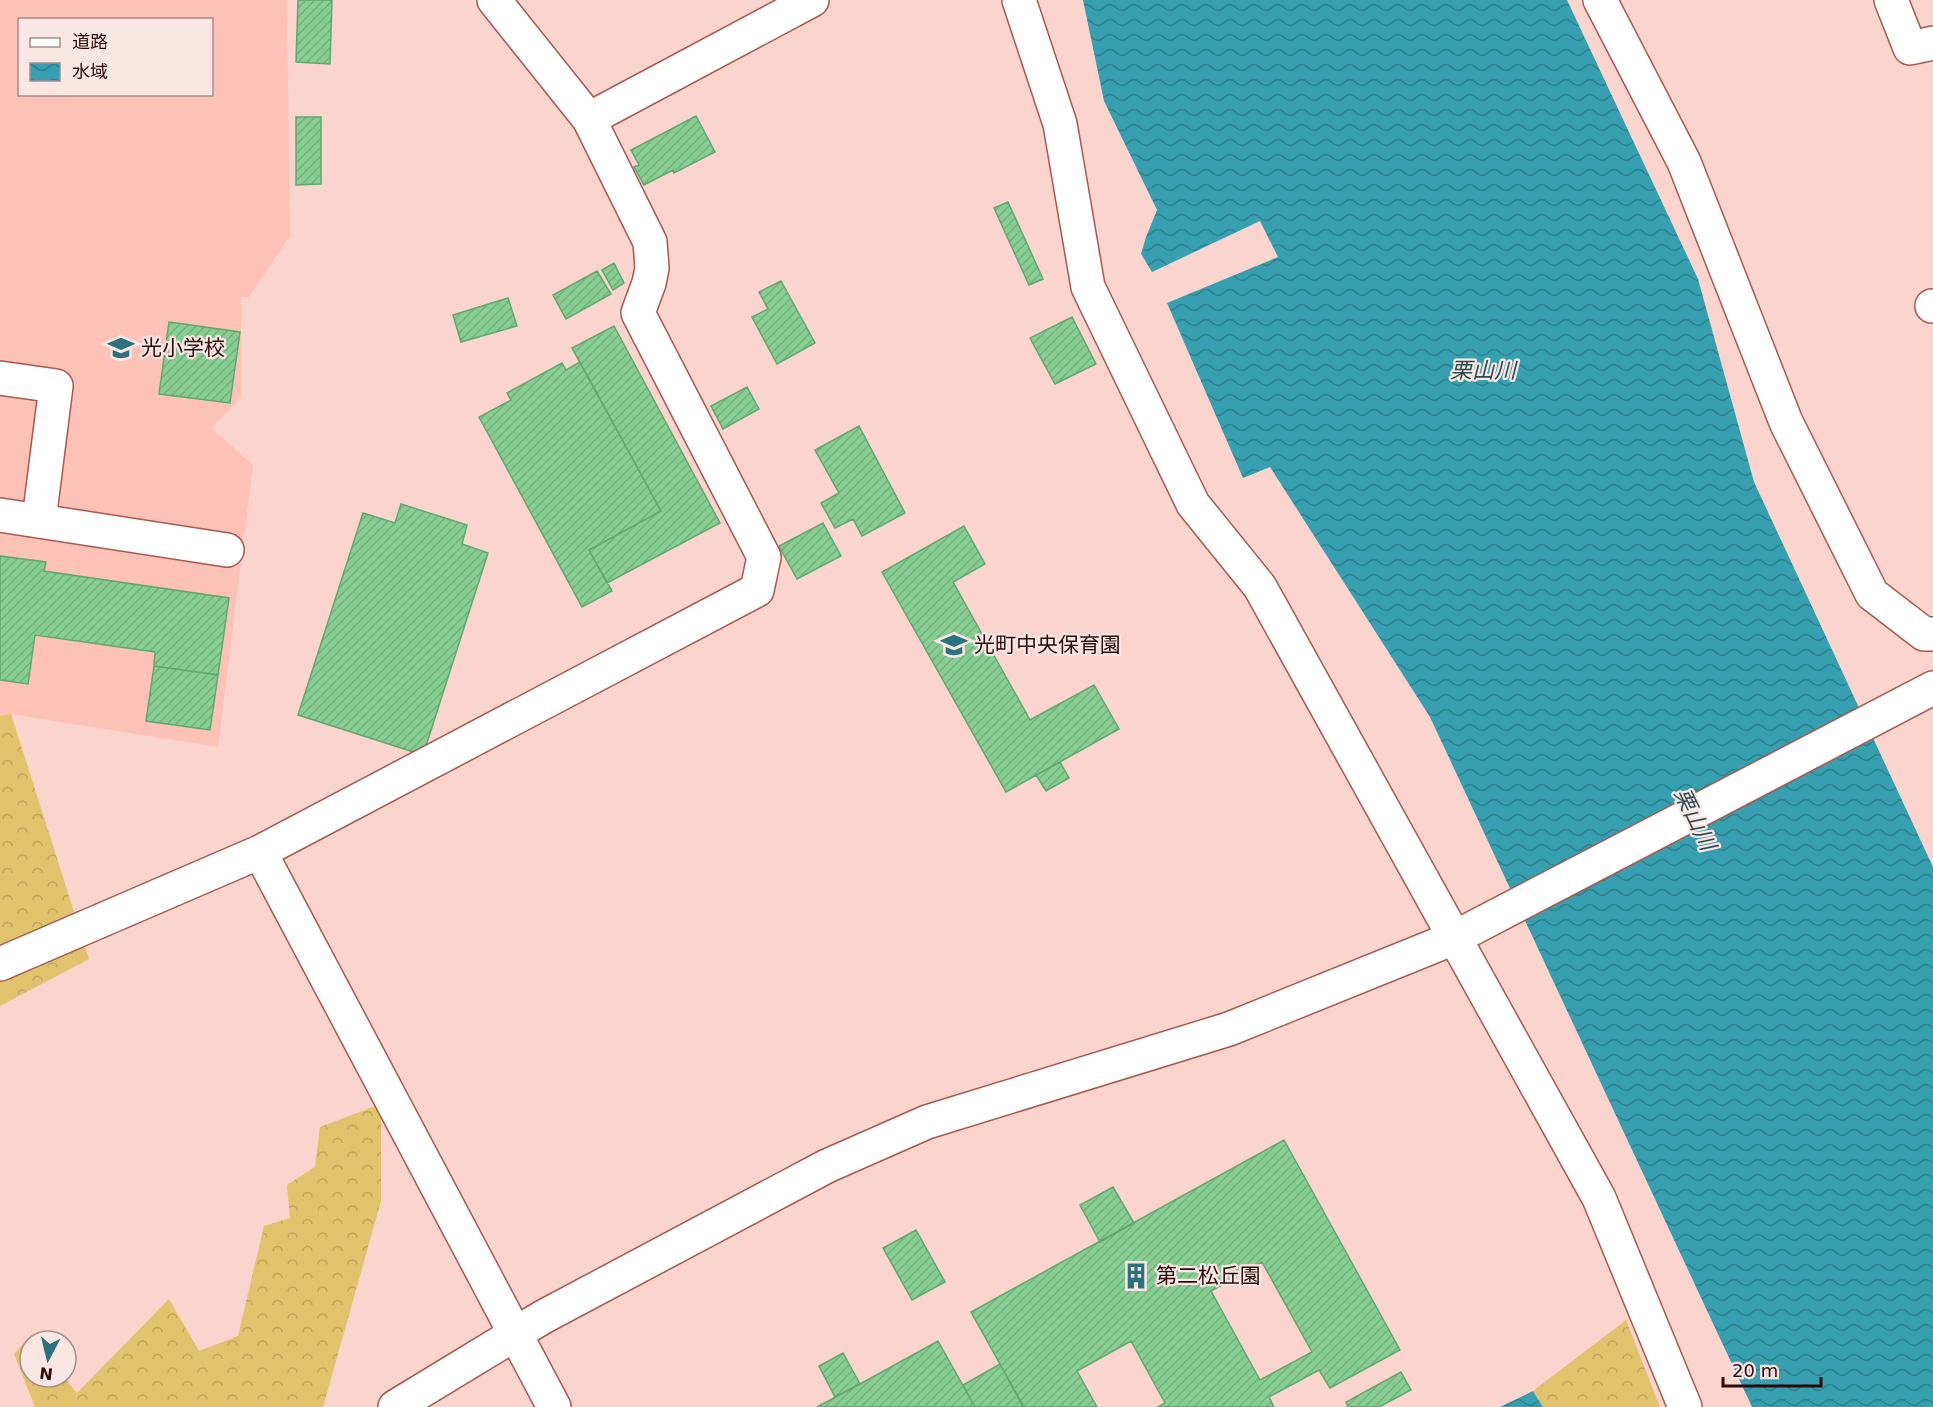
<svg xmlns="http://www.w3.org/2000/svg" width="1933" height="1407" font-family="'DejaVu Sans','Noto Sans JP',sans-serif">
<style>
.built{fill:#fec1b7;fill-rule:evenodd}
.forest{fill:url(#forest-crowns)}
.water{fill:url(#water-waves)}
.building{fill:url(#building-hatch);stroke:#60a76f;stroke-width:1.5;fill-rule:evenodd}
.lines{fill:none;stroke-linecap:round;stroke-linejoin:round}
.minor-casing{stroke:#aa584d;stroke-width:36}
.minor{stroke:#fff;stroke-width:33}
.labels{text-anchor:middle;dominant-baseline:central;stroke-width:4.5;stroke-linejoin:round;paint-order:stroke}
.poi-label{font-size:21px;fill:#2b0a07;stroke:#fae6e3;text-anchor:start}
.water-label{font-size:22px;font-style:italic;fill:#2c4c51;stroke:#fae6e3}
</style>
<defs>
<pattern id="forest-crowns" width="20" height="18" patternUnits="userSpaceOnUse" patternTransform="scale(1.5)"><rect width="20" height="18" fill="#e1c26d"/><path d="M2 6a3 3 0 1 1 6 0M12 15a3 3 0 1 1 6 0" fill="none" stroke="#c1a55d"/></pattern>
<pattern id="water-waves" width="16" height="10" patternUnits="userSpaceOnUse" patternTransform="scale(1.5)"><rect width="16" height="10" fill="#36a0b0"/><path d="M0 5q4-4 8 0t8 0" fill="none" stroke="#2e818d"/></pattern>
<pattern id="building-hatch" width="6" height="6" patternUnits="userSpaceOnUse" patternTransform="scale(1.5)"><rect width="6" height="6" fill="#86ce94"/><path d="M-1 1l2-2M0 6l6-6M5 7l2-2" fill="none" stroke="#74b07e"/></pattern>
</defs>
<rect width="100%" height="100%" fill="#fad4cd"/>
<path class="built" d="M 0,0 L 287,0 L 290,236 L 249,297 L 241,297 L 241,398 L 211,428 L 253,465 L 218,747 L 11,714 L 0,716 ZM 20,20 L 212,20 L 212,94 L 20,94 Z"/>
<path class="forest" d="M 11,714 L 89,959 L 0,1006 L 0,716 Z
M 381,1104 L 381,1201 L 323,1407 L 35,1407 L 14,1354 L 32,1334 L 37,1341 L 30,1341 L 30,1377 L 64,1377 L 77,1393 L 169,1299 L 199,1351 L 238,1336 L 264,1226 L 290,1218 L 287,1185 L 315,1167 L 320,1127 Z
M 1626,1320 L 1660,1407 L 1543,1407 L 1533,1391 Z"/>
<path class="water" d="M 1083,0 L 1567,0 L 1698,279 L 1754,482 L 1933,867 L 1933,1407 L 1752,1407 L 1430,717 L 1270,467 L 1243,478 L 1167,303 L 1278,257 L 1260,221 L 1152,272 L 1141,254 L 1146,237 L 1157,210 L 1104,101 Z
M 1533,1391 L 1543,1407 L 1500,1407 Z"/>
<path class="building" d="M 298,0 L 332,0 L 330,64 L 296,62 Z
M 696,116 L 715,152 L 674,173 L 673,170 L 644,185 L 634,167 L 639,165 L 631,150 Z
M 296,117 L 321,117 L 321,184 L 296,185 Z
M 1008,202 L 1043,279 L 1029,285 L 994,208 Z
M 614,263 L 624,283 L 613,290 L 602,270 Z
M 597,271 L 611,294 L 566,319 L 553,295 Z
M 781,281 L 815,343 L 777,364 L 752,317 L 768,309 L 759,292 Z
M 508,298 L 517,326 L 461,342 L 453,315 Z
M 1072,317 L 1096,364 L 1055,384 L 1030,338 Z
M 169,322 L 240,332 L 230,403 L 159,394 Z
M 614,326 L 720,523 L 607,583 L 589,550 L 661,511 L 572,348 Z
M 580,362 L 661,511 L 589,550 L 612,591 L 582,607 L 479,417 L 511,400 L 507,393 L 562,363 L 566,370 Z
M 747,387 L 759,409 L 723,429 L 711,406 Z
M 859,426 L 905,513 L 862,536 L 853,519 L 835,528 L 821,503 L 839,493 L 815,450 Z
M 401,504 L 467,525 L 462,544 L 488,553 L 423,755 L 298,715 L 363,513 L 395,523 Z
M 823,523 L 841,556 L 797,579 L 779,546 Z
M 964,526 L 985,564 L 953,582 L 1030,720 L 1094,685 L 1119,729 L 1006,792 L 882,572 Z
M 0,556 L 46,562 L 44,571 L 229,598 L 218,675 L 154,666 L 155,652 L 35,635 L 28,684 L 0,680 Z
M 154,666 L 218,675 L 210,730 L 146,721 Z
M 1060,762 L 1069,778 L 1046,791 L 1036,775 Z
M 1284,1140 L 1400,1350 L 1330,1388 L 1319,1370 L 1269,1397 L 1274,1407 L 1158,1407 L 1165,1403 L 1131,1341 L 1077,1371 L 1097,1407 L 1024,1407 L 971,1312 ZM 1262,1262 L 1312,1352 L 1260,1380 L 1211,1291 Z
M 1113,1187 L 1134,1223 L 1100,1242 L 1080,1205 Z
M 916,1230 L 945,1282 L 912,1300 L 883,1248 Z
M 938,1341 L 975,1407 L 817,1407 L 860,1384 Z
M 843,1353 L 860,1384 L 835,1397 L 819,1366 Z
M 1000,1364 L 1023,1407 L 975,1407 L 963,1385 Z
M 1401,1372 L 1411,1390 L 1379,1407 L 1348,1407 L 1346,1402 Z"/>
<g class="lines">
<g class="minor-casing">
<path id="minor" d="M 1019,0 L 1060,124 L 1088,287 L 1193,504 L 1260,587 L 1599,1198 L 1685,1407
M 1600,0 L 1684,162 L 1786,422 L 1872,594 L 1924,634 L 1933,634
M 1891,0 L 1910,48 L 1933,43
M 589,119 L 812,0
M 1932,306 L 1933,306
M 0,378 L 56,386 L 39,520
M 0,515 L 227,550
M 260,852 L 554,1407
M 0,964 L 260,852 L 757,590 L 764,557 L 638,313 L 649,283 L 652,268 L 650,242 L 589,119 L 494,0
M 395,1407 L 543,1317 L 827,1166 L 927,1122 L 1229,1029 L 1454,938 L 1933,688"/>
</g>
<use href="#minor" class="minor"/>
</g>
<defs>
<g id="school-bare" transform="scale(2.07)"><path d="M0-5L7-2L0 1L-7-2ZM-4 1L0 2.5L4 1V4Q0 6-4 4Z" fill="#2a727d" stroke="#fae6e3" stroke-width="2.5" paint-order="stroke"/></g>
<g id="building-bare" transform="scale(2.07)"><path d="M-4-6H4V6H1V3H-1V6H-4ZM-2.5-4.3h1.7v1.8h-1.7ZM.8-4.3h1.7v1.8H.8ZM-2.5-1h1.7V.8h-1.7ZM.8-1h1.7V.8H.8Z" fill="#2a727d" stroke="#fae6e3" stroke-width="2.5" paint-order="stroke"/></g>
</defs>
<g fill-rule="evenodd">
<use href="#school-bare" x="121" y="348"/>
<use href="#school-bare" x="954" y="645"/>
<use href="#building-bare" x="1136" y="1276"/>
</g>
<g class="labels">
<g class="poi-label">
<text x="141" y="348">光小学校</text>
<text x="974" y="645">光町中央保育園</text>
<text x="1156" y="1276">第二松丘園</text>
</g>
<g class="water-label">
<text x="1483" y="370">栗山川</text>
<text transform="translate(1695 819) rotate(64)">栗山川</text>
</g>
</g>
<rect x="18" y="18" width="195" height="78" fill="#fae6e3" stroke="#a78e8b" stroke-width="1.5"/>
<rect x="30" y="38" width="30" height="9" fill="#ffffff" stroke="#a78e8b" stroke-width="1.5"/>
<text x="72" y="48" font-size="18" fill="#2b0a07">道路</text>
<rect x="30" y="63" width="30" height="18" fill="url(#water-waves)" stroke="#a78e8b" stroke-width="1.5"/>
<text x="72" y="78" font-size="18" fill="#2b0a07">水域</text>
<g transform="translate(48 1359) rotate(187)"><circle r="28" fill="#fae6e3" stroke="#a78e8b" stroke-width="1.5"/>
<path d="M0-4.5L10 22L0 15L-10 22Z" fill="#2a727d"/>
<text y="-9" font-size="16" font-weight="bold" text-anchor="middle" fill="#2b0a07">N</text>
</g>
<path d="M1723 1377v9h98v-9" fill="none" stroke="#2b0a07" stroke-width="3"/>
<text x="1732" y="1377" font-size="18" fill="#2b0a07" stroke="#fae6e3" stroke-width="4.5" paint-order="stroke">20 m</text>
</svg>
